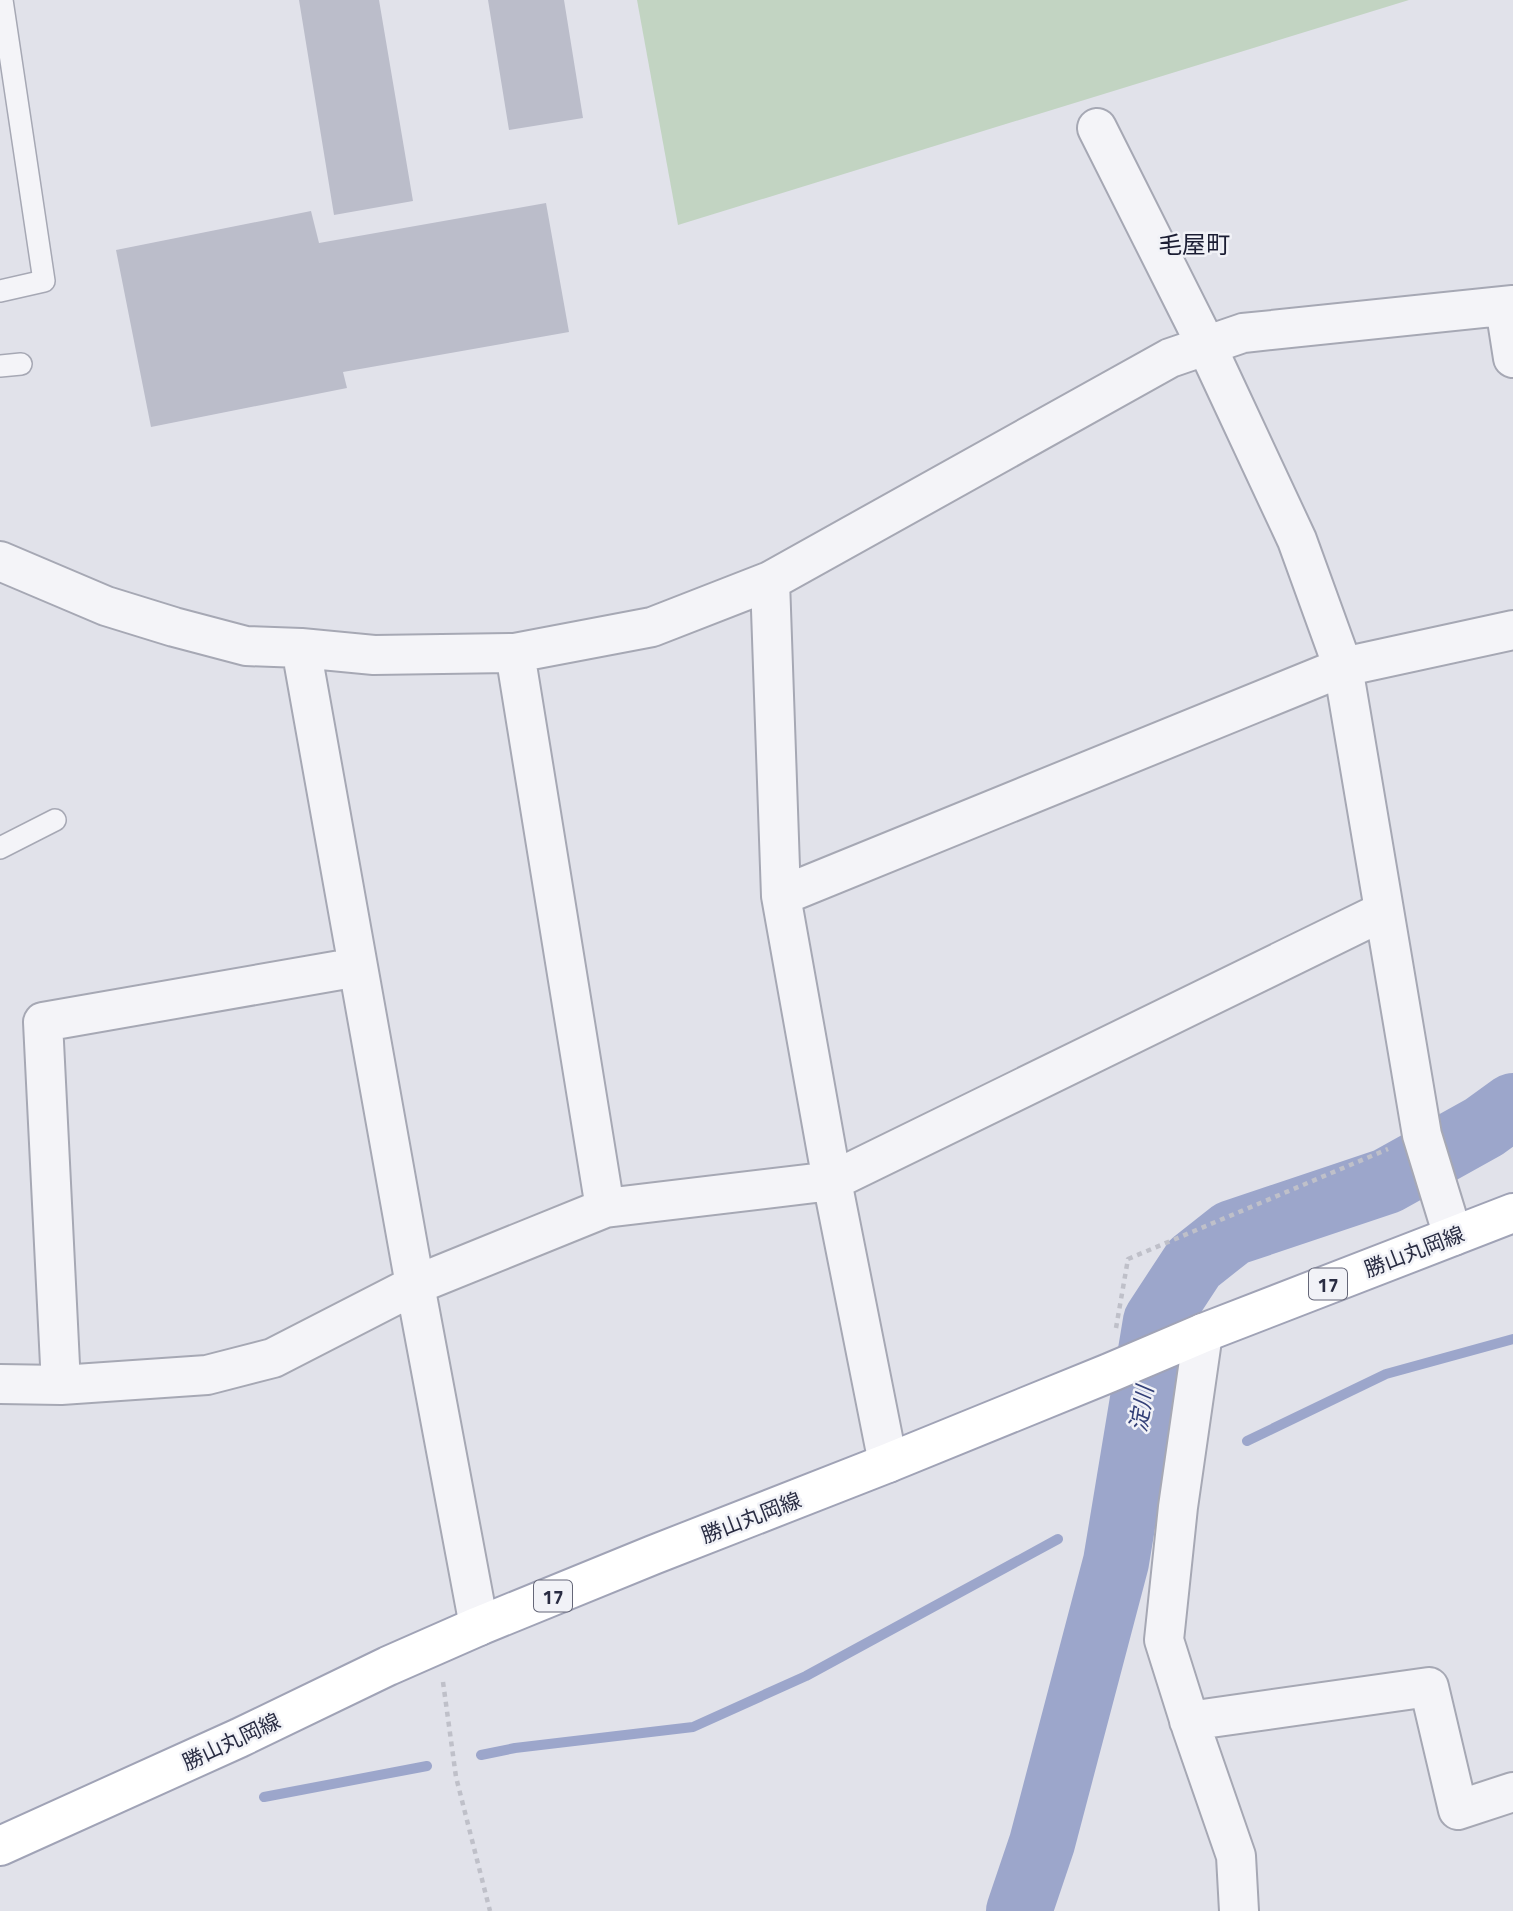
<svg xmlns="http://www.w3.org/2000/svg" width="1513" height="1911" font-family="'Titillium Web','Noto Sans JP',sans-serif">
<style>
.green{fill:#c2d4c2}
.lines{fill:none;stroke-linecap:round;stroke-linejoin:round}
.stream{stroke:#9ca6cb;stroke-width:10}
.river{stroke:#9ca6cb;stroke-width:66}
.building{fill:#bbbdca}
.lane-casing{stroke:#a6a8b4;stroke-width:24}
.street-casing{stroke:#a6a8b4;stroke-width:42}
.primary-casing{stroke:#a0a3b6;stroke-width:42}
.path{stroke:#bfc0c9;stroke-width:4.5;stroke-dasharray:5 5;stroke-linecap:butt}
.lane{stroke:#f4f4f8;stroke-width:21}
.street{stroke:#f4f4f8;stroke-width:38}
.primary{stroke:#fff;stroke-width:38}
.labels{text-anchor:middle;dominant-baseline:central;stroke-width:5;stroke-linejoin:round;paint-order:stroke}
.shield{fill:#f1f2f7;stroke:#656778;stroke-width:2}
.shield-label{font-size:19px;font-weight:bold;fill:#292c42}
.street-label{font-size:21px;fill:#292c42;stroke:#f1f2f7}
.water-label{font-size:23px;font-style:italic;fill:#323f77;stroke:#f1f2f7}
.quarter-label{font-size:24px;fill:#1b1d33;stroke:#f1f2f7}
</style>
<rect width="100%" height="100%" fill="#e1e2ea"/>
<path class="green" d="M 637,0 L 1409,0 L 678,225 Z"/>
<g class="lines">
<path class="stream" d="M 1247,1441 L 1386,1374 L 1513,1339
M 481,1755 L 515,1748 L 693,1727 L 806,1676 L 1058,1539
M 264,1797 L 427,1766"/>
<path class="river" d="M 1019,1911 L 1042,1843 L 1116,1562 L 1156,1321 L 1194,1263 L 1232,1233 L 1387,1181 L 1484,1127 L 1513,1106"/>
</g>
<path class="building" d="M 299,0 L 379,0 L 413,201 L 334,215 Z
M 488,0 L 564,0 L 583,118 L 509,130 Z
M 546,203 L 569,332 L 343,372 L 347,388 L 151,427 L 116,250 L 311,211 L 319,243 Z"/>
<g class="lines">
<g class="lane-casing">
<path id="lane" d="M 0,291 L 44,281 L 2,0
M 0,366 L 21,364
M 0,848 L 55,820"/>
</g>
<g class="street-casing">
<path id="street" d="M 1097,128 L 1206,345 L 1297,540 L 1343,667 L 1422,1135 L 1453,1236
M 1505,307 L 1513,358
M 0,561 L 106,606 L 174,627 L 246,646 L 301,648 L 374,655 L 515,653 L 652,627 L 770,581 L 1170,358 L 1243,333 L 1513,305
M 770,581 L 781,896 L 832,1181 L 888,1463
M 301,648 L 415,1285 L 479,1626
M 515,653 L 605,1208
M 781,896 L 1343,667 L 1513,630
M 1203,1333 L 1178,1507 L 1164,1640 L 1192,1729 L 1236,1856 L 1239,1911
M 0,1384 L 61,1385 L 207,1375 L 273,1358 L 415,1285 L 605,1208 L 832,1181 L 1384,911
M 61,1385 L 43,1022 L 358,967
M 1189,1721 L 1429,1687 L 1458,1810 L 1513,1792"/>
</g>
<g class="primary-casing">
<path id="primary" d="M 0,1846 L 239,1738 L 388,1666 L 479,1626 L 653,1555 L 888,1463 L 1109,1373 L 1203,1333 L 1513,1213"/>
</g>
<path class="path" d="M 1116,1328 L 1128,1259 L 1388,1149
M 443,1682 L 456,1777 L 490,1911"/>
<use href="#lane" class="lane"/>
<use href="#street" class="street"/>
<use href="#primary" class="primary"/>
</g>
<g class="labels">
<g class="shield">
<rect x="1309" y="1268.5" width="38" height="31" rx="5"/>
<rect x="534" y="1580.5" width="38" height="31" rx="5"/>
</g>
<g class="shield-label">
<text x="1328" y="1284">17</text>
<text x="553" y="1596">17</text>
</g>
<g class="street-label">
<text transform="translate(1414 1251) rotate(-21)">勝山丸岡線</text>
<text transform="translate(751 1517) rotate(-21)">勝山丸岡線</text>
<text transform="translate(231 1741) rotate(-25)">勝山丸岡線</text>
</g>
<g class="water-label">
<text transform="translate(1141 1409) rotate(-81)">淀川</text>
</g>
<g class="quarter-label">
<text x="1194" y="244">毛屋町</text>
</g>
</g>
</svg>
